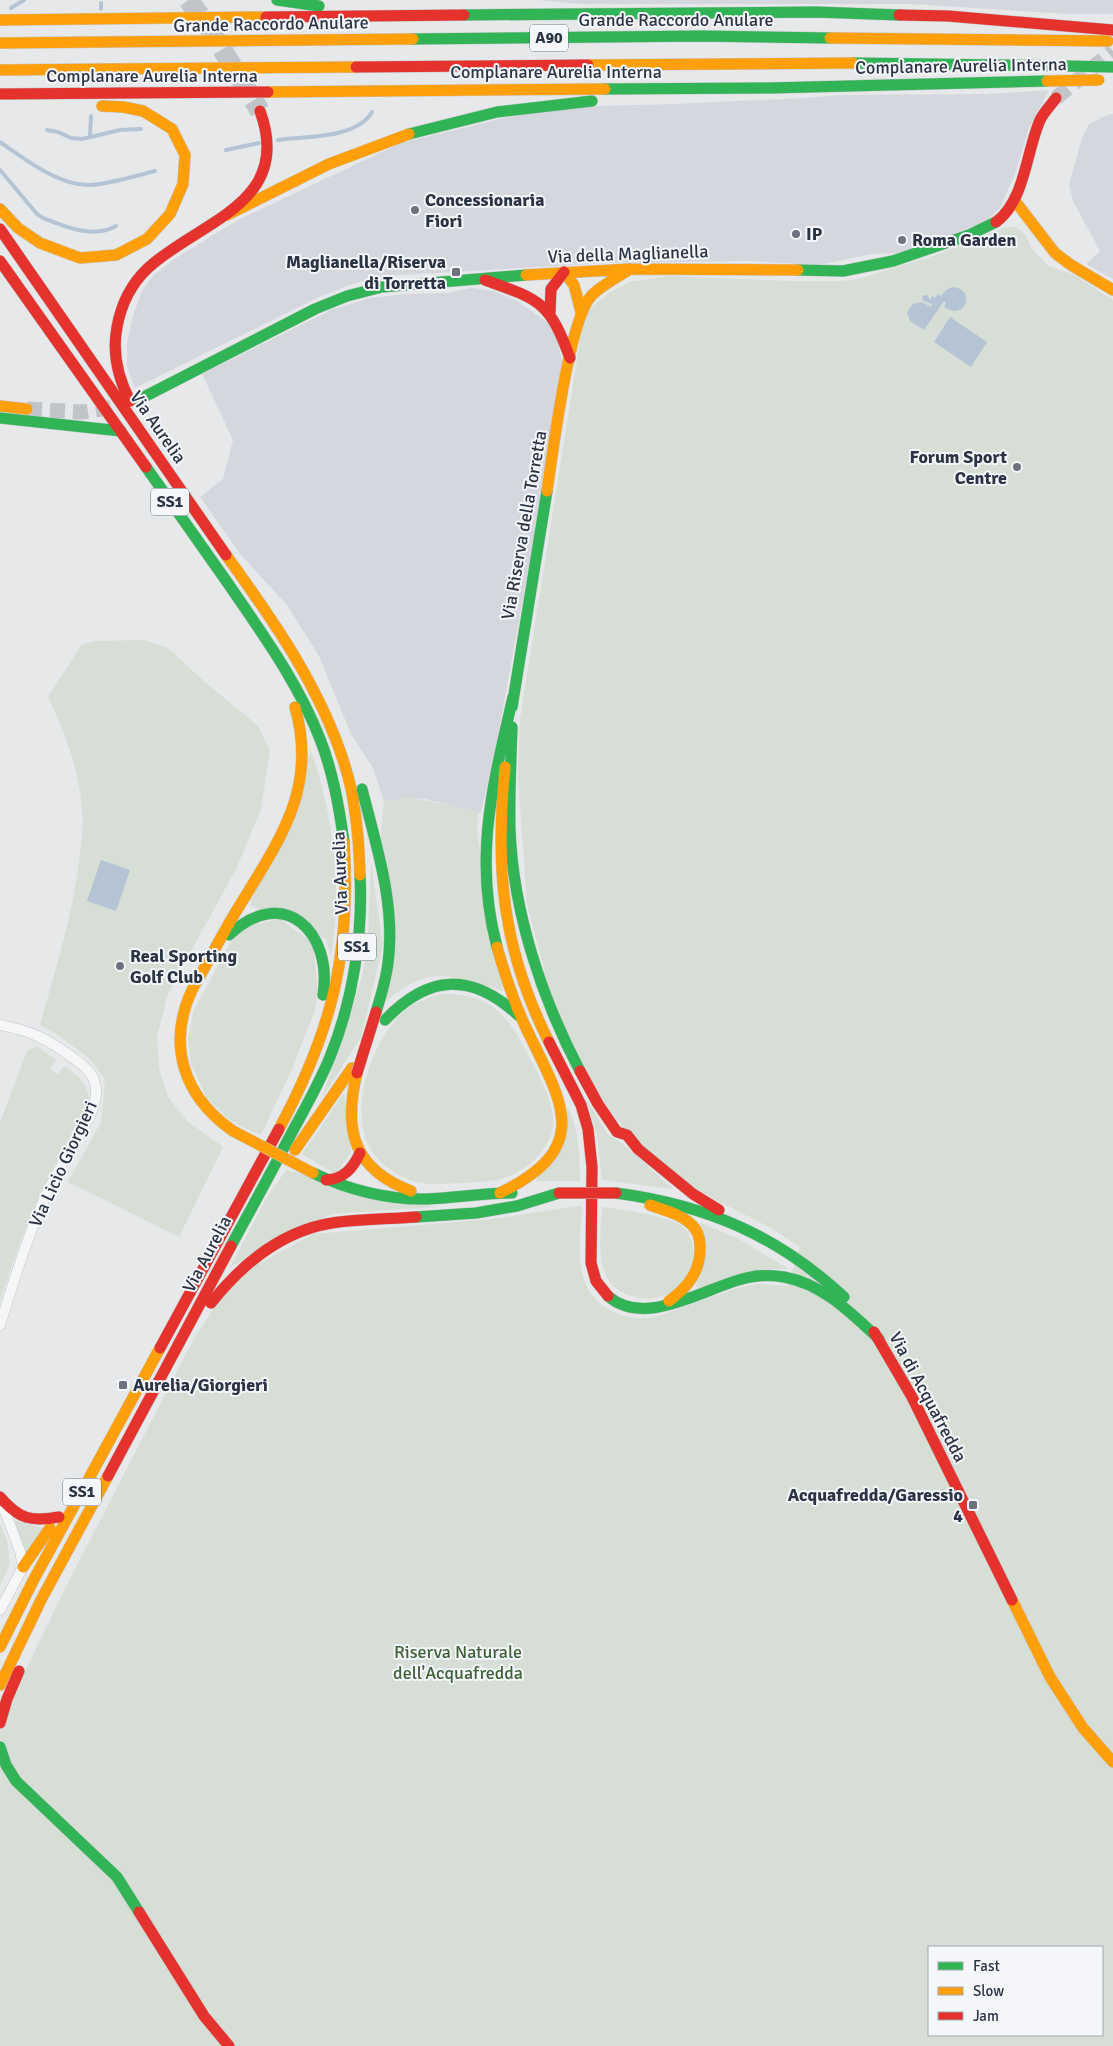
<svg xmlns="http://www.w3.org/2000/svg" width="1113" height="2046" font-family="Signika,sans-serif">
<style>
.built{fill:#d4d7dd}
.green{fill:#d6ded6;fill-rule:evenodd}
.water{fill:#b4c4d5}
.lines{fill:none;stroke-linecap:round;stroke-linejoin:round}
.stream{stroke:#b4c4d5;stroke-width:4}
.secondary-tunnel{stroke:#c1c4c9;stroke-width:15;stroke-dasharray:15 8;stroke-linecap:butt}
.highway-tunnel{stroke:#c1c4c9;stroke-width:20;stroke-dasharray:20 10;stroke-linecap:butt}
.street-casing{stroke:#c4c6c8;stroke-width:11}
.fast-casing{stroke:#c4c6c8;stroke-width:12}
.slow-casing{stroke:#c4c6c8;stroke-width:12}
.jam-casing{stroke:#c4c6c8;stroke-width:12}
.street{stroke:#f5f6f7;stroke-width:10}
.fast{stroke:#30b455;stroke-width:11}
.slow{stroke:#ff9f0a;stroke-width:11}
.jam{stroke:#e5322d;stroke-width:11}
.fast-bridge-casing{stroke:#c4c6c8;stroke-width:12;stroke-linecap:butt}
.slow-bridge-casing{stroke:#c4c6c8;stroke-width:12;stroke-linecap:butt}
.jam-bridge-casing{stroke:#c4c6c8;stroke-width:12;stroke-linecap:butt}
.fast-bridge{stroke:#30b455;stroke-width:11}
.slow-bridge{stroke:#ff9f0a;stroke-width:11}
.jam-bridge{stroke:#e5322d;stroke-width:11}
.poi-dot{fill:#6c737f;stroke:#f4f6f9;stroke-width:2}
.labels{text-anchor:middle;dominant-baseline:central;stroke-width:4;stroke-linejoin:round;paint-order:stroke}
.shield{fill:#f4f6f9;stroke:#676e7b;stroke-width:1}
.shield-label{font-size:16px;font-weight:bold;fill:#2b3445}
.street-label{font-size:18px;fill:#2b3445;stroke:#f4f6f9}
.poi-label{font-size:18px;font-weight:bold;fill:#2b3445;stroke:#f4f6f9;text-anchor:start}
.park-label{font-size:18px;fill:#3f6138;stroke:#f4f6f9}
</style>
<rect width="100%" height="100%" fill="#e6e8ea"/>
<path class="built" d="M 537,0 L 1113,0 L 1113,14 L 1068,14 L 911,4 L 583,4 Z
M 1049,90 L 1029,128 L 1015,174 L 1000,208 L 987,220 L 954,234 L 902,253 L 872,254 L 818,265 L 750,261 L 609,263 L 385,276 L 355,283 L 319,297 L 135,388 L 127,367 L 127,343 L 133,315 L 143,289 L 154,275 L 174,259 L 238,220 L 401,143 L 508,117 L 564,107 L 674,104 L 804,98 L 842,95 L 989,94 Z
M 1113,114 L 1113,279 L 1086,264 L 1100,251 L 1073,201 L 1069,185 L 1082,138 L 1089,124 L 1107,115 Z
M 472,288 L 494,291 L 517,301 L 544,320 L 556,333 L 562,362 L 545,478 L 495,751 L 481,813 L 425,799 L 412,798 L 384,801 L 373,768 L 351,734 L 319,656 L 287,605 L 241,555 L 200,497 L 223,479 L 233,440 L 202,374 L 331,310 L 370,298 L 406,294 L 446,293 Z"/>
<path class="green" d="M 1007,227 L 1016,227 L 1025,234 L 1032,249 L 1048,266 L 1074,275 L 1113,300 L 1113,2046 L 0,2046 L 0,1722 L 72,1575 L 192,1342 L 214,1308 L 247,1270 L 313,1234 L 493,1219 L 576,1206 L 582,1206 C 581,1226 578,1248 581,1268 C 587,1306 621,1323 656,1317 L 737,1288 L 757,1284 L 789,1286 L 793,1268 L 800,1247 L 771,1228 L 712,1198 L 672,1174 L 623,1127 L 610,1111 L 595,1087 L 560,1016 L 549,988 L 527,904 L 518,778 L 520,719 L 582,328 L 589,310 L 609,293 L 629,282 L 670,276 L 789,281 L 841,281 L 858,279 L 936,255 ZM 929,1947 L 1102,1947 L 1102,2035 L 929,2035 Z
M 144,640 L 168,648 L 206,683 L 258,726 L 270,751 L 261,809 L 237,867 L 168,994 L 157,1036 L 159,1068 L 168,1097 L 187,1121 L 223,1147 L 179,1237 L 68,1182 L 101,1122 L 105,1079 L 89,1058 L 55,1033 L 40,1025 C 55,971 72,918 79,862 C 81,845 84,826 82,809 C 79,769 65,733 48,697 L 82,644 L 96,641 Z
M 311,751 C 333,812 343,891 331,956 L 326,939 L 250,905 Z
M 413,798 L 478,811 L 477,832 L 503,991 C 452,976 429,963 385,1003 L 381,835 L 384,801 Z
M 371,862 L 383,946 L 361,1037 L 322,1098 L 362,977 L 368,938 Z
M 280,919 L 313,943 L 318,995 L 315,1010 L 292,1069 L 261,1135 L 240,1126 L 228,1118 L 207,1098 L 191,1064 L 188,1039 L 193,1012 L 232,939 L 240,928 Z
M 439,994 C 498,992 511,1022 535,1068 C 544,1086 554,1105 553,1125 C 551,1148 528,1170 507,1177 C 493,1182 477,1182 463,1183 C 426,1184 412,1188 382,1163 C 339,1127 371,1033 411,1006 C 419,1001 430,998 439,994 Z
M 37,1046 L 56,1060 L 50,1069 L 58,1074 L 64,1066 C 75,1073 88,1083 89,1098 C 89,1112 77,1127 70,1139 C 38,1189 19,1243 0,1300 L 0,1122 L 27,1051 Z
M 344,1093 L 351,1152 L 336,1174 L 302,1154 Z
M 586,1098 L 608,1135 L 623,1144 L 673,1189 L 602,1180 L 597,1136 Z
M 568,1107 C 579,1131 580,1155 580,1181 L 536,1181 Z
M 286,1170 L 436,1207 L 332,1214 L 230,1267 L 266,1199 Z
M 602,1207 C 620,1209 674,1216 686,1230 C 704,1251 685,1288 662,1296 C 652,1300 641,1299 632,1296 C 620,1293 611,1286 606,1275 C 597,1255 601,1228 602,1207 Z
M 699,1222 L 739,1239 L 788,1269 L 762,1269 L 699,1289 L 696,1286 C 702,1263 712,1243 699,1222 Z
M 10,1519 L 43,1528 L 26,1556 Z
M 0,1524 L 7,1541 L 10,1564 L 0,1585 Z"/>
<path class="water" d="M 952,287 C 977,288 966,322 944,307 L 946,303 L 944,301 L 924,330 L 910,321 L 907,312 L 913,304 L 922,302 L 931,307 L 932,304 L 923,301 L 922,296 L 927,295 L 930,300 L 932,296 L 935,298 L 938,294 L 941,296 L 946,290 Z
M 950,317 L 987,342 L 971,367 L 934,342 Z
M 101,860 L 130,870 L 116,911 L 87,901 Z"/>
<g class="lines">
<path class="stream" d="M 11,8 L 24,0
M 101,9 L 101,3
M 47,130 L 58,132 L 71,138 L 82,139 L 120,130 L 141,129
M 90,136 L 91,116
M 278,140 C 306,136 356,139 372,112
M 0,142 C 25,159 59,186 90,185 C 110,184 135,176 155,171
M 226,150 L 259,143
M 0,170 L 37,214 L 43,218 C 65,227 94,239 116,226"/>
<path class="secondary-tunnel" d="M 1056,98 L 1113,51
M 27,409 L 83,412 L 115,407"/>
<path class="highway-tunnel" d="M 188,0 L 206,23 L 260,111"/>
<g class="street-casing">
<path id="street" d="M 0,1025 C 31,1031 48,1039 73,1058 C 81,1064 90,1070 94,1080 C 99,1093 94,1106 89,1118 C 75,1142 60,1166 48,1191 C 28,1234 14,1280 0,1325
M 0,1610 L 23,1567 L 20,1551 L 4,1509"/>
</g>
<g class="fast-casing">
<path id="fast" d="M 277,0 L 319,6
M 464,15 L 816,12 L 899,15
M 413,39 L 701,36 L 830,38
M 853,63 L 1065,66
M 605,89 L 770,88 L 1047,81
M 409,134 L 497,112 L 592,101
M 798,270 L 843,271 L 893,261 L 969,235 L 996,222
M 138,400 L 315,309 L 347,296 L 382,287 L 526,275
M 0,418 L 121,431
M 146,467 C 173,505 200,544 227,582 C 261,632 298,682 320,739 C 333,772 339,807 344,842
M 512,707 L 547,491
M 512,727 C 511,761 509,796 510,830 C 513,912 542,999 580,1071
M 362,789 C 376,845 396,905 388,963 C 386,980 381,996 376,1012
M 229,935 C 283,884 333,931 323,995
M 497,947 C 473,857 493,784 513,697
M 385,1020 C 429,974 472,972 519,1016
M 313,1173 C 349,1190 388,1200 428,1199 C 456,1198 484,1193 512,1193
M 616,1193 C 706,1205 777,1235 844,1297
M 416,1217 L 476,1213 L 517,1206 L 559,1193
M 231,1246 C 251,1209 271,1173 290,1136 C 304,1110 319,1084 330,1057 C 353,1000 363,936 360,875
M 608,1296 C 645,1329 706,1287 746,1278 C 758,1275 772,1275 784,1277 C 823,1284 851,1313 879,1339
M 0,1747 L 6,1765 L 16,1781 L 117,1877 L 139,1912"/>
</g>
<g class="slow-casing">
<path id="slow" d="M 0,20 L 266,17
M 830,38 L 1108,41
M 0,43 L 413,39
M 588,65 L 853,63
M 0,70 L 356,67
M 268,92 L 605,89
M 1015,201 L 1055,253 L 1071,265 L 1113,290
M 0,209 L 18,228 L 40,243 L 80,258 L 116,255 L 147,239 L 170,214 L 183,184 L 185,155 L 172,129 L 143,111 L 123,107 L 102,106
M 227,215 L 329,164 L 409,134
M 564,272 L 574,285 L 581,312
M 526,275 L 630,269 L 798,270
M 0,406 L 27,409
M 547,491 C 553,452 569,318 592,295 C 602,285 618,277 630,269
M 226,555 C 273,620 321,688 345,766 C 356,801 359,838 360,875
M 505,767 C 495,869 502,949 549,1042
M 497,947 C 505,975 514,1003 527,1030 C 562,1103 594,1147 500,1193
M 357,1073 C 343,1130 353,1169 411,1191
M 279,1129 C 332,1031 351,954 344,842
M 233,1131 C 183,1096 166,1044 193,988 C 209,961 223,932 240,905 C 280,839 318,788 295,707
M 295,1150 L 352,1068
M 650,1205 C 664,1210 681,1214 692,1225 C 698,1231 700,1239 700,1246 C 701,1271 688,1287 669,1301
M 23,1567 L 50,1528
M 1012,1600 L 1050,1677 L 1083,1728 L 1113,1762
M 0,1647 L 33,1581 L 160,1348
M 0,1685 L 42,1598 L 108,1476"/>
</g>
<g class="jam-casing">
<path id="jam" d="M 899,15 L 948,16 L 1113,30
M 266,17 L 464,15
M 356,67 L 588,65
M 0,94 L 268,92
M 996,222 C 1025,201 1026,152 1040,120 C 1044,112 1051,105 1056,98
M 0,229 L 226,555
M 0,261 L 146,467
M 485,280 C 540,300 549,301 570,358
M 550,313 L 551,289 L 564,272
M 130,401 C 118,378 112,353 117,327 C 121,305 131,284 148,268 C 199,221 294,204 260,111
M 549,1042 L 581,1105 L 588,1129 L 592,1167 L 591,1263 L 596,1281 L 608,1296
M 580,1071 L 598,1104 L 617,1132 L 627,1135 L 638,1149 L 693,1194 L 719,1210
M 326,1180 C 344,1179 353,1168 360,1153
M 211,1303 C 242,1264 281,1231 332,1223 C 360,1219 389,1219 416,1217
M 874,1332 L 912,1397 L 1012,1600
M 160,1348 L 279,1129
M 108,1476 L 231,1246
M 0,1497 C 19,1519 31,1522 59,1517
M 0,1723 L 7,1699 L 19,1671
M 139,1912 L 204,2016 L 229,2046"/>
</g>
<use href="#street" class="street"/>
<use href="#fast" class="fast"/>
<use href="#slow" class="slow"/>
<use href="#jam" class="jam"/>
<g class="fast-bridge-casing">
<path id="fast-bridge" d="M 1065,66 L 1113,67"/>
</g>
<g class="slow-bridge-casing">
<path id="slow-bridge" d="M 1047,81 L 1099,80
M 233,1131 L 313,1173"/>
</g>
<g class="jam-bridge-casing">
<path id="jam-bridge" d="M 357,1073 L 376,1012
M 559,1193 L 616,1193"/>
</g>
<use href="#fast-bridge" class="fast-bridge"/>
<use href="#slow-bridge" class="slow-bridge"/>
<use href="#jam-bridge" class="jam-bridge"/>
</g>
<g class="poi-dot">
<circle cx="415" cy="210" r="5"/>
<circle cx="796" cy="234" r="5"/>
<circle cx="902" cy="240" r="5"/>
<rect x="451" y="267" width="10" height="10" rx="2.5"/>
<circle cx="1017" cy="467" r="5"/>
<circle cx="120" cy="966" r="5"/>
<rect x="118" y="1380" width="10" height="10" rx="2.5"/>
<rect x="968" y="1500" width="10" height="10" rx="2.5"/>
</g>
<g class="labels">
<g class="shield">
<rect x="530" y="24.5" width="38" height="27" rx="4"/>
<rect x="151" y="488.5" width="38" height="27" rx="4"/>
<rect x="338" y="933.5" width="38" height="27" rx="4"/>
<rect x="63" y="1478.5" width="38" height="27" rx="4"/>
</g>
<g class="shield-label">
<text x="549" y="38">A90</text>
<text x="170" y="502">SS1</text>
<text x="357" y="947">SS1</text>
<text x="82" y="1492">SS1</text>
</g>
<g class="street-label">
<text x="676" y="20">Grande Raccordo Anulare</text>
<text transform="translate(271 24) rotate(-1)">Grande Raccordo Anulare</text>
<text transform="translate(961 66) rotate(-1)">Complanare Aurelia Interna</text>
<text x="556" y="72">Complanare Aurelia Interna</text>
<text x="152" y="76">Complanare Aurelia Interna</text>
<text transform="translate(628 254) rotate(-2)">Via della Maglianella</text>
<text transform="translate(158 427) rotate(55)">Via Aurelia</text>
<text transform="translate(524 525) rotate(-80)">Via Riserva della Torretta</text>
<text transform="translate(340 873) rotate(-92)">Via Aurelia</text>
<text transform="translate(63 1164) rotate(-65)">Via Licio Giorgieri</text>
<text transform="translate(207 1254) rotate(-62)">Via Aurelia</text>
<text transform="translate(928 1397) rotate(62)">Via di Acquafredda</text>
</g>
<g class="poi-label">
<text x="425" y="200">Concessionaria<tspan x="425" dy="21">Fiori</tspan></text>
<text x="806" y="234">IP</text>
<text x="912" y="240">Roma Garden</text>
<text x="446" y="262" text-anchor="end">Maglianella/Riserva<tspan x="446" dy="21">di Torretta</tspan></text>
<text x="1007" y="457" text-anchor="end">Forum Sport<tspan x="1007" dy="21">Centre</tspan></text>
<text x="130" y="956">Real Sporting<tspan x="130" dy="21">Golf Club</tspan></text>
<text x="133" y="1385">Aurelia/Giorgieri</text>
<text x="963" y="1495" text-anchor="end">Acquafredda/Garessio<tspan x="963" dy="21">4</tspan></text>
</g>
<g class="park-label">
<text x="458" y="1652">Riserva Naturale<tspan x="458" dy="21">dell'Acquafredda</tspan></text>
</g>
</g>
<rect x="928" y="1946" width="175" height="90" fill="#f4f6f9" stroke="#a4a8b1"/>
<rect x="938" y="1962" width="25" height="8" fill="#30b455" stroke="#a4a8b1"/>
<text x="973" y="1971" font-size="15" fill="#2b3445">Fast</text>
<rect x="938" y="1987" width="25" height="8" fill="#ff9f0a" stroke="#a4a8b1"/>
<text x="973" y="1996" font-size="15" fill="#2b3445">Slow</text>
<rect x="938" y="2012" width="25" height="8" fill="#e5322d" stroke="#a4a8b1"/>
<text x="973" y="2021" font-size="15" fill="#2b3445">Jam</text>
</svg>
